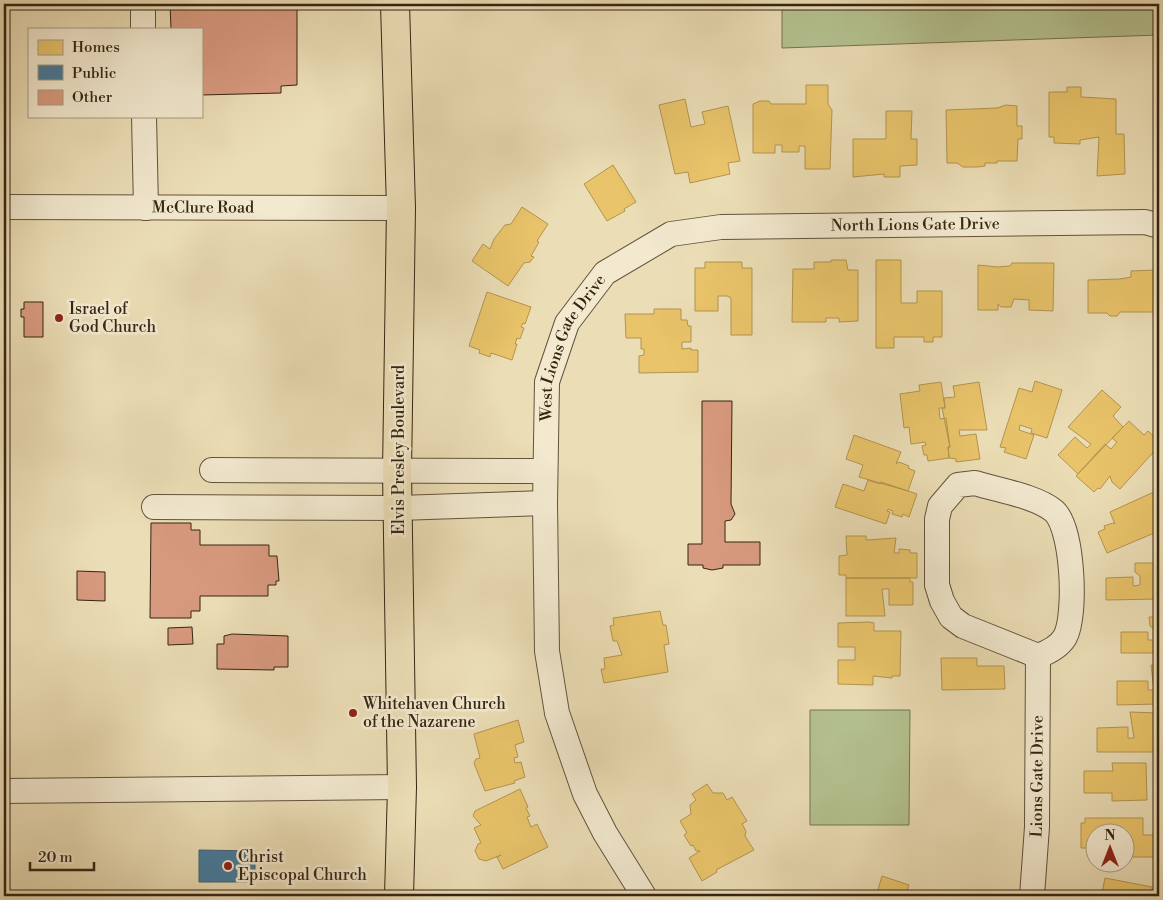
<svg xmlns="http://www.w3.org/2000/svg" width="1163" height="900" font-family="'Libre Bodoni',serif">
<style>
.green{fill:#b4c290;stroke:#747452}
.homes{fill:#e9c46a;stroke:#b39450}
.public{fill:#457b9d;stroke:#406174}
.building{fill:#d89a7f;stroke:#352513}
.lines{fill:none;stroke-linecap:round;stroke-linejoin:round}
.minor-casing{stroke:#62533c;stroke-width:26}
.major-casing{stroke:#352513;stroke-width:30}
.minor{stroke:#f2e9cf;stroke-width:24}
.major{stroke:#ebddb5;stroke-width:28}
.poi-dot{fill:#8f2418;stroke:#f2e9cf;stroke-width:2}
.labels{text-anchor:middle;dominant-baseline:central;stroke-width:5;stroke-linejoin:round;paint-order:stroke}
.street-label{font-size:16px;fill:#352513;stroke:#f2e9cf}
.poi-label{font-size:16px;fill:#352513;stroke:#f2e9cf;text-anchor:start}
</style>
<rect width="100%" height="100%" fill="#ebddb5"/>
<filter id="stains"><feTurbulence type="fractalNoise" baseFrequency=".004" numOctaves="4"/><feColorMatrix values="0 0 0 0 .2 0 0 0 0 .09 0 0 0 0 .02 0 0 0 .5 -.17"/></filter>
<radialGradient id="worn" r=".72"><stop offset=".6" stop-color="#630" stop-opacity="0"/><stop offset="1" stop-color="#630" stop-opacity=".3"/></radialGradient>
<path class="green" d="M 782,4 L 1159,4 L 1159,35 L 782,48 Z
M 810,710 L 910,710 L 909,825 L 810,825 Z"/>
<path class="homes" d="M 806,85 L 828,85 L 828,104 L 832,110 L 830,169 L 805,169 L 805,146 L 799,146 L 799,152 L 782,152 L 782,145 L 775,145 L 775,153 L 753,153 L 753,104 L 760,101 L 769,101 L 771,104 L 806,104 Z
M 1067,87 L 1081,87 L 1081,97 L 1116,99 L 1116,134 L 1124,134 L 1125,174 L 1097,176 L 1099,137 L 1080,140 L 1080,144 L 1054,143 L 1054,137 L 1049,137 L 1049,92 L 1067,92 Z
M 685,99 L 691,127 L 705,124 L 702,112 L 728,106 L 740,161 L 728,163 L 730,174 L 690,183 L 688,172 L 675,174 L 659,105 Z
M 1006,105 L 1017,106 L 1017,126 L 1022,126 L 1022,139 L 1018,139 L 1017,161 L 997,161 L 997,163 L 985,163 L 985,166 L 977,167 L 963,167 L 957,163 L 947,163 L 946,110 L 997,108 Z
M 886,111 L 912,111 L 911,139 L 917,139 L 917,165 L 900,166 L 900,177 L 884,177 L 884,174 L 853,177 L 853,139 L 886,139 Z
M 613,165 L 636,202 L 624,209 L 625,211 L 607,221 L 584,184 Z
M 522,207 L 548,224 L 537,241 L 539,242 L 531,256 L 534,257 L 530,262 L 524,263 L 508,286 L 472,261 L 483,244 L 490,249 L 494,239 L 505,225 L 511,224 Z
M 831,260 L 846,260 L 848,270 L 858,270 L 858,321 L 839,322 L 839,318 L 826,318 L 826,322 L 792,322 L 793,269 L 814,269 L 814,262 L 831,262 Z
M 876,260 L 901,260 L 901,303 L 917,303 L 917,291 L 942,291 L 942,337 L 933,337 L 933,342 L 924,342 L 924,337 L 894,337 L 894,348 L 876,348 Z
M 705,262 L 742,262 L 742,268 L 752,268 L 752,335 L 731,335 L 731,298 L 727,296 L 718,296 L 718,311 L 695,311 L 695,268 L 705,268 Z
M 1012,263 L 1054,263 L 1053,311 L 1029,310 L 1029,300 L 1014,299 L 1011,307 L 1001,307 L 998,304 L 998,310 L 978,310 L 978,265 L 997,267 L 1010,266 Z
M 1157,270 L 1157,312 L 1120,312 L 1117,316 L 1110,316 L 1107,313 L 1088,313 L 1088,280 L 1120,279 L 1131,277 L 1131,271 Z
M 487,292 L 531,307 L 525,324 L 523,323 L 521,327 L 524,328 L 520,339 L 517,338 L 515,344 L 517,344 L 512,360 L 491,353 L 490,357 L 479,353 L 480,350 L 469,346 Z
M 654,309 L 681,309 L 681,320 L 687,320 L 688,326 L 691,326 L 691,342 L 682,342 L 682,349 L 691,348 L 691,350 L 698,350 L 698,372 L 639,373 L 639,356 L 644,355 L 644,349 L 641,349 L 641,338 L 626,338 L 625,314 L 654,314 Z
M 1035,381 L 1062,390 L 1047,438 L 1031,433 L 1032,429 L 1020,425 L 1019,430 L 1034,435 L 1026,459 L 1004,452 L 1006,448 L 1000,447 L 1019,388 L 1032,392 Z
M 941,382 L 945,408 L 939,408 L 940,419 L 946,418 L 950,447 L 948,447 L 949,458 L 928,461 L 927,455 L 924,455 L 922,446 L 926,445 L 925,442 L 911,444 L 909,427 L 904,428 L 900,394 L 920,391 L 919,385 Z
M 979,382 L 987,430 L 959,430 L 960,436 L 976,434 L 980,459 L 956,462 L 956,459 L 949,458 L 948,447 L 950,447 L 942,408 L 945,408 L 944,398 L 955,397 L 953,386 Z
M 1102,390 L 1121,407 L 1113,416 L 1123,427 L 1078,474 L 1058,455 L 1075,437 L 1087,448 L 1091,444 L 1068,427 Z
M 1129,421 L 1144,435 L 1148,431 L 1159,441 L 1159,446 L 1120,489 L 1112,482 L 1110,476 L 1100,489 L 1098,488 L 1094,492 L 1076,476 L 1105,444 L 1111,449 L 1117,442 L 1112,438 Z
M 854,435 L 901,452 L 896,464 L 899,462 L 909,466 L 908,468 L 915,471 L 908,491 L 859,477 L 863,465 L 846,459 Z
M 868,480 L 880,484 L 881,482 L 917,494 L 909,517 L 903,514 L 902,517 L 892,514 L 893,511 L 888,509 L 887,511 L 890,512 L 886,524 L 835,507 L 843,484 L 864,491 Z
M 1156,491 L 1159,500 L 1159,531 L 1107,553 L 1098,532 L 1105,529 L 1104,526 L 1113,523 L 1115,524 L 1110,512 Z
M 846,536 L 866,536 L 866,540 L 896,538 L 894,553 L 899,553 L 899,549 L 910,550 L 910,553 L 917,553 L 917,578 L 846,578 L 846,575 L 839,575 L 839,556 L 847,555 Z
M 1135,563 L 1159,563 L 1159,599 L 1106,600 L 1106,578 L 1133,577 L 1133,586 L 1140,585 L 1140,576 L 1135,572 Z
M 846,578 L 910,578 L 910,582 L 913,582 L 913,605 L 889,605 L 889,589 L 882,589 L 885,616 L 846,616 Z
M 660,611 L 663,625 L 666,625 L 669,644 L 664,645 L 668,672 L 604,683 L 601,669 L 605,669 L 604,658 L 622,655 L 617,641 L 613,641 L 610,626 L 614,625 L 613,618 Z
M 1149,617 L 1159,617 L 1159,653 L 1121,653 L 1121,632 L 1148,632 L 1148,640 L 1155,640 L 1155,630 L 1150,626 Z
M 869,622 L 874,623 L 874,631 L 901,631 L 900,676 L 892,676 L 892,678 L 873,676 L 873,685 L 838,684 L 838,660 L 855,660 L 855,647 L 838,647 L 838,623 Z
M 941,658 L 977,658 L 977,666 L 1004,666 L 1005,689 L 942,690 Z
M 1151,665 L 1159,666 L 1159,704 L 1117,705 L 1117,681 L 1148,681 L 1148,690 L 1154,690 Z
M 1130,712 L 1159,713 L 1159,752 L 1097,752 L 1097,728 L 1128,727 L 1128,738 L 1134,738 Z
M 518,720 L 524,742 L 515,745 L 518,757 L 514,758 L 515,763 L 521,762 L 525,777 L 514,781 L 515,783 L 485,791 L 474,763 L 476,759 L 480,758 L 474,734 Z
M 1112,763 L 1146,763 L 1147,800 L 1112,801 L 1112,793 L 1084,793 L 1084,771 L 1113,771 Z
M 707,784 L 713,793 L 723,793 L 727,800 L 732,797 L 747,821 L 742,824 L 746,831 L 745,836 L 754,850 L 716,870 L 717,872 L 702,881 L 689,858 L 700,851 L 696,851 L 693,845 L 691,846 L 684,835 L 687,833 L 680,821 L 691,814 L 690,805 L 696,800 L 692,794 Z
M 520,789 L 528,807 L 526,808 L 530,816 L 527,817 L 531,827 L 537,824 L 548,847 L 503,869 L 497,857 L 501,855 L 486,861 L 479,859 L 475,851 L 478,844 L 481,843 L 474,828 L 481,825 L 473,816 L 475,811 Z
M 1085,818 L 1143,818 L 1143,835 L 1158,835 L 1158,857 L 1126,857 L 1126,832 L 1096,832 L 1096,848 L 1081,848 L 1081,823 L 1085,823 Z
M 882,876 L 909,885 L 906,894 L 912,896 L 876,896 Z
M 1105,878 L 1152,887 L 1152,896 L 1083,896 L 1084,890 L 1102,893 Z"/>
<path class="public" d="M 199,850 L 255,851 L 255,882 L 199,882 Z"/>
<path class="building" d="M 170,4 L 297,4 L 297,85 L 281,86 L 281,93 L 201,95 L 201,29 L 171,29 Z
M 24,302 L 43,302 L 43,337 L 24,337 L 24,317 L 21,317 L 21,309 L 24,309 Z
M 702,401 L 732,401 L 731,504 L 735,514 L 731,520 L 725,521 L 725,542 L 760,542 L 760,565 L 723,565 L 723,568 L 712,570 L 703,568 L 703,565 L 688,565 L 688,544 L 702,544 Z
M 151,523 L 191,523 L 191,530 L 200,530 L 200,545 L 269,545 L 269,556 L 277,556 L 279,581 L 276,581 L 276,585 L 268,585 L 268,596 L 200,596 L 200,611 L 191,611 L 191,618 L 150,618 Z
M 77,571 L 105,572 L 105,601 L 77,600 Z
M 192,627 L 193,644 L 168,645 L 168,628 Z
M 232,634 L 288,636 L 288,667 L 274,667 L 274,670 L 217,669 L 217,644 L 224,644 L 224,636 Z"/>
<g class="lines">
<g class="minor-casing">
<g id="minor">
<path d="M 143,4 L 143,29"/>
<path d="M 144,116 L 146,208"/>
<path id="s1" d="M 4,207 L 401,208"/>
<path d="M 212,470 L 545,471"/>
<path d="M 975,483 C 997,490 1036,496 1054,511 C 1073,528 1077,615 1065,637 C 1059,647 1049,652 1038,656 L 963,626 L 951,617 L 942,601 L 937,585 L 937,519 L 940,506 L 958,485 Z"/>
<path d="M 154,507 L 399,508 L 545,503"/>
<path d="M 4,791 L 402,787"/>
<path id="s2" d="M 644,896 L 605,833 L 585,794 L 557,713 L 547,651 L 545,503 L 547,382 L 567,323 L 605,273 L 671,234 L 721,227 L 1145,222 L 1159,226"/>
<path id="s3" d="M 1032,896 L 1037,827 L 1038,656"/>
</g>
</g>
<g class="major-casing">
<path id="major" d="M 395,4 L 401,208 L 397,472 L 402,787 L 399,896"/>
</g>
<use href="#minor" class="minor"/>
<use href="#major" class="major"/>
</g>
<g class="poi-dot">
<circle cx="59" cy="318" r="5"/>
<circle cx="353" cy="713" r="5"/>
<circle cx="228" cy="866" r="5"/>
</g>
<g class="labels">
<g class="street-label">
<text stroke="none"><textPath href="#s1" startOffset="199">McClure Road</textPath></text>
<text stroke="none"><textPath href="#s2" startOffset="982">North Lions Gate Drive</textPath></text>
<text stroke="none"><textPath href="#s2" startOffset="576">West Lions Gate Drive</textPath></text>
<text transform="translate(399 450) rotate(-90)">Elvis Presley Boulevard</text>
<text stroke="none"><textPath href="#s3" startOffset="120">Lions Gate Drive</textPath></text>
</g>
<g class="poi-label">
<text x="69" y="309">Israel of<tspan x="69" dy="18">God Church</tspan></text>
<text x="363" y="704">Whitehaven Church<tspan x="363" dy="18">of the Nazarene</tspan></text>
<text x="238" y="857">Christ<tspan x="238" dy="18">Episcopal Church</tspan></text>
</g>
</g>
<rect width="1163" height="900" fill="none" stroke="#ebddb5" stroke-width="20"/>
<rect x="5" y="5" width="1153" height="890" fill="none" stroke="#352513" stroke-width="2.5"/>
<rect x="10" y="10" width="1143" height="880" fill="none" stroke="#352513"/>
<rect x="28" y="28" width="175" height="90" fill="#f2e9cf" stroke="#a69b84"/>
<rect x="38" y="40" width="25" height="15" fill="#e9c46a" stroke="#a69b84"/>
<text x="72" y="52" font-size="15" fill="#352513">Homes</text>
<rect x="38" y="65" width="25" height="15" fill="#457b9d" stroke="#a69b84"/>
<text x="72" y="78" font-size="15" fill="#352513">Public</text>
<rect x="38" y="90" width="25" height="15" fill="#d89a7f" stroke="#a69b84"/>
<text x="72" y="102" font-size="15" fill="#352513">Other</text>
<g transform="translate(1110 848)"><circle r="24" fill="#f2e9cf" stroke="#a69b84"/>
<path d="M0-4L9 19L0 12L-9 19Z" fill="#8f2418"/>
<text y="-8" font-size="14" font-weight="bold" text-anchor="middle" fill="#352513">N</text>
</g>
<path d="M30 862v8h64v-8" fill="none" stroke="#352513" stroke-width="2.5"/>
<text x="38" y="862" font-size="15" fill="#352513" stroke="#f2e9cf" stroke-width="4" paint-order="stroke">20 m</text>
<rect width="100%" height="100%" filter="url(#stains)"/>
<rect width="100%" height="100%" fill="url(#worn)"/>
</svg>
